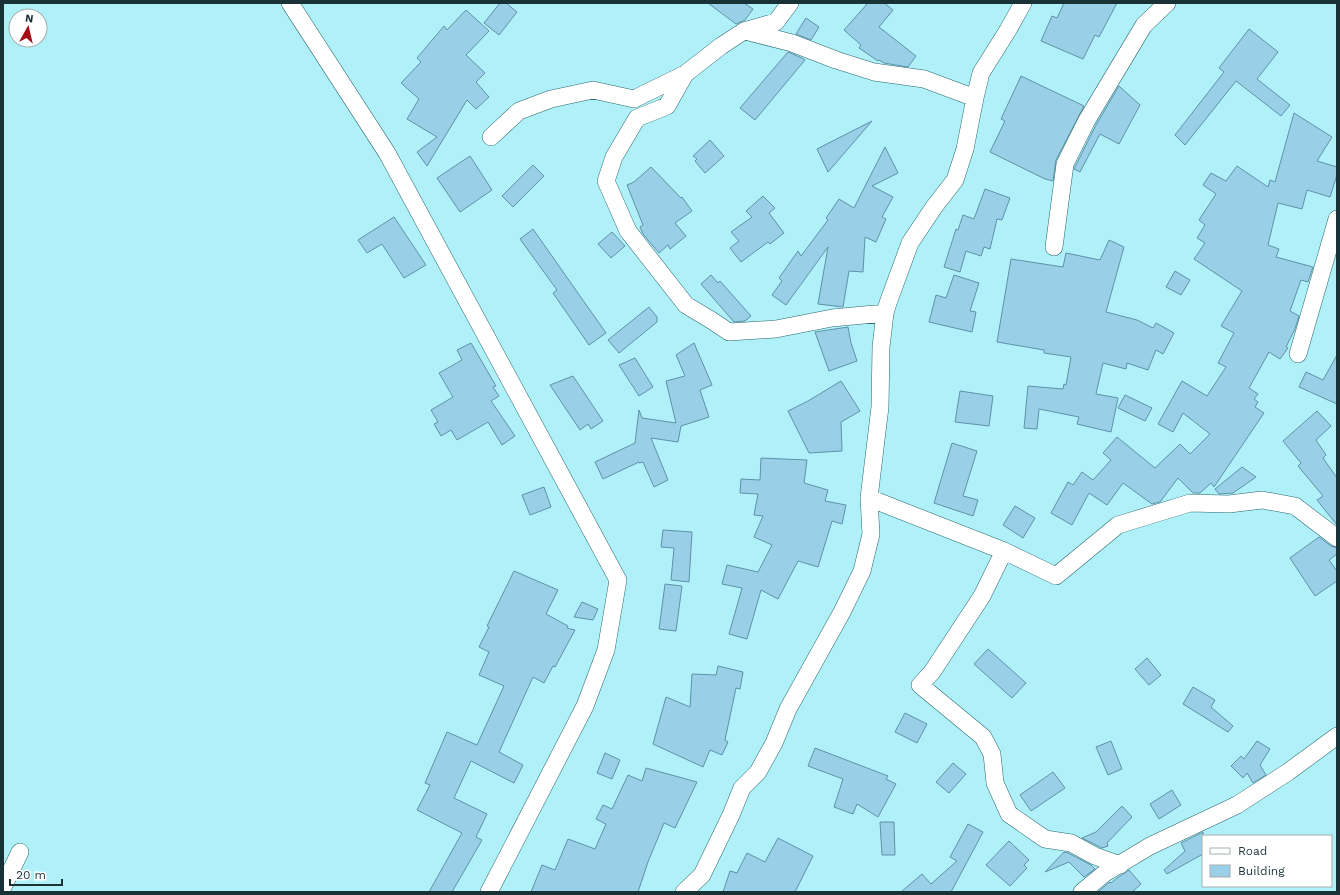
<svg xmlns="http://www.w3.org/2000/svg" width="1340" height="895" font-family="'Work Sans',sans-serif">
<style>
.building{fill:#99d0e7;stroke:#5d92a8}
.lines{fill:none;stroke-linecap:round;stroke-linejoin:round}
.street-casing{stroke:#27686f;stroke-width:18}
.street{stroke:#fff;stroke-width:17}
</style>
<rect width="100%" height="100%" fill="#b0f0f9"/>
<path class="building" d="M 500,3 L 506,3 L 517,12 L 499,35 L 484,23 Z
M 708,3 L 744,3 L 753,9 L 745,20 L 736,24 Z
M 868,3 L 884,3 L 893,10 L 879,27 L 916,56 L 908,67 L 884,63 L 879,60 L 878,61 L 859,48 L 861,45 L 844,30 Z
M 1064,3 L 1117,3 L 1099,37 L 1095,35 L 1083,59 L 1041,41 L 1052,16 L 1057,18 Z
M 466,10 L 489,31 L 466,55 L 485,73 L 476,82 L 489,97 L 476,109 L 467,100 L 427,166 L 417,152 L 437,137 L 407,119 L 419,99 L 401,83 L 421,62 L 417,58 L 444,26 L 447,30 Z
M 806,18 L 819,27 L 811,40 L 796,34 Z
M 1249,29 L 1278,52 L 1257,79 L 1290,105 L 1281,116 L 1236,81 L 1185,145 L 1175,135 L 1224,72 L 1219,68 Z
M 788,52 L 802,58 L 805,60 L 755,120 L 740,108 Z
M 1021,76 L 1084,106 L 1056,160 L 1053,181 L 1045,179 L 990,152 L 1005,121 L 1001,119 Z
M 1119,86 L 1140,105 L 1119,144 L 1100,134 L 1080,172 L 1074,169 L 1096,125 Z
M 1294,113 L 1332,137 L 1317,161 L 1337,167 L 1337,175 L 1330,197 L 1307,190 L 1302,209 L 1278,203 L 1268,245 L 1279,249 L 1276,257 L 1313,267 L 1308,282 L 1301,280 L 1290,311 L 1299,316 L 1295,329 L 1286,347 L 1288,348 L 1280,359 L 1269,352 L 1249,388 L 1258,394 L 1254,399 L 1258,402 L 1255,407 L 1264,413 L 1214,487 L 1211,483 L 1200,493 L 1193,493 L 1178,478 L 1160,502 L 1152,504 L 1123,483 L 1107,505 L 1089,493 L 1072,525 L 1051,513 L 1068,482 L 1073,485 L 1082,472 L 1093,480 L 1111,460 L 1103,453 L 1117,437 L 1155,468 L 1180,444 L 1190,454 L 1210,434 L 1183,413 L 1173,432 L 1158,424 L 1182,381 L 1207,396 L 1226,367 L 1218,363 L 1234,333 L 1221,326 L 1242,291 L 1194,259 L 1205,243 L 1197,238 L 1205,225 L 1199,220 L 1216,194 L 1203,185 L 1211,173 L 1226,181 L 1237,166 L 1268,187 L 1270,180 L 1275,182 Z
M 872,121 L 828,172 L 817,149 Z
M 710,140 L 724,156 L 705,173 L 695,161 L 697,159 L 693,156 Z
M 885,147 L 898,173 L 872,186 L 893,197 L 882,217 L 886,219 L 876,242 L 865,237 L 863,272 L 849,271 L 843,307 L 818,304 L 828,247 L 786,305 L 772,295 L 782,281 L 779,278 L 798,251 L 801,256 L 828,220 L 826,218 L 839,199 L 854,208 Z
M 470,156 L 492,190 L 460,212 L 437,178 Z
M 533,165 L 544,176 L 513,207 L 502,196 Z
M 651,167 L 681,198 L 682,197 L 692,211 L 675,223 L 686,236 L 670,249 L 668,245 L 659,253 L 643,234 L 640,227 L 643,225 L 627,185 L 634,182 Z
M 985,189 L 1010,198 L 1002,220 L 997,219 L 990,249 L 984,247 L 981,256 L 966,251 L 960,272 L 944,267 L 956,229 L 958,230 L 963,215 L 974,219 Z
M 763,196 L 775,208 L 769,213 L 784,233 L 770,244 L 768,242 L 741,262 L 730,248 L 739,241 L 731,232 L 752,217 L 746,211 Z
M 394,217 L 426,265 L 404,278 L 382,244 L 367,253 L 358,240 Z
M 533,229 L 606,333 L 589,345 L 553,293 L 557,290 L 520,239 Z
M 612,232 L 625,246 L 611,258 L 598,244 Z
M 1109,240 L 1124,247 L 1106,312 L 1137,320 L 1153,328 L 1156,323 L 1174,333 L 1163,354 L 1156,350 L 1148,370 L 1127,363 L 1126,369 L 1103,363 L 1096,394 L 1118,398 L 1111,432 L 1077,424 L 1079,417 L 1039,409 L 1037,429 L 1024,428 L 1028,386 L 1063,389 L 1064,384 L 1066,385 L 1071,357 L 1044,353 L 1044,350 L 997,342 L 1011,259 L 1063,267 L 1066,253 L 1100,260 Z
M 1175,271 L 1190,280 L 1181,295 L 1166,287 Z
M 711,275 L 718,283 L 720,281 L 751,316 L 745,321 L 734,322 L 701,284 Z
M 954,275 L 979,283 L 970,311 L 976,312 L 972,332 L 929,322 L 936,295 L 946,298 Z
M 649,307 L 657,317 L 657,322 L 619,353 L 608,340 Z
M 848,327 L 851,343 L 857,361 L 829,371 L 815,332 Z
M 471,343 L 496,386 L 493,387 L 499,396 L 491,401 L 515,436 L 502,445 L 488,422 L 457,440 L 451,430 L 441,436 L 434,424 L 438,422 L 431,410 L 453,397 L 439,373 L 462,360 L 457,350 Z
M 694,343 L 712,385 L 700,390 L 709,417 L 681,426 L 678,442 L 651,438 L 668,480 L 654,487 L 643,462 L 639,463 L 639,462 L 603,479 L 595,462 L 635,443 L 639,410 L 642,418 L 676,423 L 666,381 L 685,376 L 676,355 Z
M 1337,355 L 1337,404 L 1299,387 L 1306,372 L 1323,380 Z
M 635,358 L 653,387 L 639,396 L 619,365 Z
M 573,376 L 603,421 L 591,429 L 588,424 L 580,430 L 550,385 Z
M 841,381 L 860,411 L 841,422 L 842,451 L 809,453 L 788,411 L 808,401 Z
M 960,391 L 993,396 L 989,426 L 955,422 Z
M 1125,395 L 1152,408 L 1145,421 L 1118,408 Z
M 1317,411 L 1331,426 L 1316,440 L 1326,455 L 1323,458 L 1337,478 L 1337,525 L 1317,500 L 1323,496 L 1298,466 L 1301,463 L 1283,441 Z
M 952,443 L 977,451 L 963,496 L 978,500 L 973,516 L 934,503 Z
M 761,458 L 807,460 L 804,483 L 828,490 L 825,501 L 846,505 L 842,524 L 832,521 L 818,567 L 798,561 L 778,599 L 761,590 L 747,639 L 729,634 L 742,588 L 722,584 L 727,565 L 758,572 L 772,545 L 754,537 L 763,516 L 754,515 L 758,494 L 740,493 L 741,479 L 760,480 Z
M 1242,467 L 1256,477 L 1233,493 L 1219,494 L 1215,489 Z
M 544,487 L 551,507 L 530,515 L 522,495 Z
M 1015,506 L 1035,518 L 1023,538 L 1003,525 Z
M 663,530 L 692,532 L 689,582 L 671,580 L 674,548 L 661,547 Z
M 1319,537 L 1331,546 L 1337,548 L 1337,554 L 1329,560 L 1337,571 L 1337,581 L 1315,596 L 1290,558 Z
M 514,571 L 558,590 L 546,614 L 568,626 L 567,628 L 575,630 L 555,667 L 553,666 L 544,683 L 533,677 L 499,752 L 523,765 L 514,783 L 471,761 L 454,798 L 487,814 L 476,837 L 482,840 L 452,892 L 429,892 L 462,833 L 417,810 L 430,785 L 425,783 L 447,732 L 477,745 L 504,686 L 479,675 L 489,652 L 479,647 L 489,627 L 487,626 Z
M 665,584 L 682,586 L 676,631 L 659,629 Z
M 582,602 L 598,609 L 593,620 L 574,617 Z
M 988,649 L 1026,683 L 1012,698 L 974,664 Z
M 1147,658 L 1161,675 L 1149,685 L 1135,669 Z
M 718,666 L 743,672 L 740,689 L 736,688 L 725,740 L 728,742 L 722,755 L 710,750 L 703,767 L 653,744 L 666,697 L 690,707 L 692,674 L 716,675 Z
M 1193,687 L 1215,700 L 1211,707 L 1233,726 L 1228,732 L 1183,704 Z
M 905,713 L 927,724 L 917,743 L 895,732 Z
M 1111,741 L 1122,769 L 1108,775 L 1096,747 Z
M 1257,741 L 1270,749 L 1260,765 L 1266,775 L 1253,783 L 1247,773 L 1243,778 L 1231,766 L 1241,756 L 1244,759 Z
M 815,748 L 888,776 L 886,779 L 896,784 L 878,817 L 857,804 L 853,814 L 834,807 L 843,779 L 808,766 Z
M 605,753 L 620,760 L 612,779 L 597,773 Z
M 953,763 L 966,774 L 949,793 L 936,782 Z
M 646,768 L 697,782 L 675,828 L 664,823 L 648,862 L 638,892 L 531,892 L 542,865 L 555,870 L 568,839 L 595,849 L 606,824 L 596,819 L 603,805 L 612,809 L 628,775 L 642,781 Z
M 1053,772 L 1065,788 L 1031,811 L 1020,795 Z
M 1172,790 L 1181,805 L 1159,819 L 1150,804 Z
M 1122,806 L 1132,817 L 1107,843 L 1108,846 L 1102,848 L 1082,838 L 1096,832 Z
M 880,822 L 894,822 L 895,855 L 882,855 Z
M 968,824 L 983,832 L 951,892 L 901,892 L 922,874 L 931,884 L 957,861 L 950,857 Z
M 1203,832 L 1203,854 L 1167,874 L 1164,870 L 1185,851 L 1181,843 Z
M 778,838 L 813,856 L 795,892 L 723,892 L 730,871 L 737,873 L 747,853 L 765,862 Z
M 1009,841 L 1029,860 L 1024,865 L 1027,868 L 1010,886 L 986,865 Z
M 1064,852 L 1068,853 L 1091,865 L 1095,869 L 1084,877 L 1069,862 L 1045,872 Z
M 1129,870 L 1141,884 L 1132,892 L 1101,892 L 1099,891 L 1110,882 L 1111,883 L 1117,878 Z"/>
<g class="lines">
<g class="street-casing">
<path id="street" d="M 290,3 L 387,153 L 618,580 L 606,650 L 585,706 L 489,892
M 745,31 L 792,43 L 836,60 L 874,72 L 924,79 L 975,98
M 685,74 L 667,106 L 637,118 L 614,157 L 606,181 L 628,231 L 686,305 L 711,320 L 729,332 L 776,329 L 832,318 L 885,313
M 491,137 L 519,111 L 551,99 L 593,90 L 634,99 L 685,74 L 721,46 L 744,31 L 776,22 L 790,3
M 1054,247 L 1065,164 L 1087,120 L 1144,25 L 1167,3
M 1298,354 L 1337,219
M 869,498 L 1004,551 L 1056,576 L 1118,525 L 1190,503 L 1229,504 L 1262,500 L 1295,506 L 1337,538
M 1004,551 L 982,596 L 932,672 L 920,685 L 983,737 L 992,754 L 995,783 L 1009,814 L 1045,839 L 1071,843 L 1095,856 L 1120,865
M 3,887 L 20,852
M 684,892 L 702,875 L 731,815 L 742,788 L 758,772 L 774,743 L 788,709 L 842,612 L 862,571 L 871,534 L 869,498 L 880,407 L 881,347 L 885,313 L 888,303 L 910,243 L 934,207 L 955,180 L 965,149 L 975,98 L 981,73 L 1008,30 L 1023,3
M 1082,892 L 1105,873 L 1150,846 L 1237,805 L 1288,772 L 1337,736"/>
</g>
<use href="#street" class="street"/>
</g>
<rect width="1340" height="895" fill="none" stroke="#183236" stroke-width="8"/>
<rect x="1202" y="835" width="130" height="52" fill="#ffffff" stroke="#a3adaf"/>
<rect x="1210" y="848" width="20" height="6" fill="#ffffff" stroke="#a3adaf"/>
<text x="1238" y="855" font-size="12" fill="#183236">Road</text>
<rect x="1210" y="865" width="20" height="12" fill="#99d0e7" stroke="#a3adaf"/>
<text x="1238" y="875" font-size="12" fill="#183236">Building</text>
<g transform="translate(28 28) rotate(8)"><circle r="19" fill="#ffffff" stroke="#a3adaf"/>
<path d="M0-3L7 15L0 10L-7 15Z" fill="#a40c17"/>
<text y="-6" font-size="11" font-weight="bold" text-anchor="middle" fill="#183236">N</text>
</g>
<path d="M10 879v6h52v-6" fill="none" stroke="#183236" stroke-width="2"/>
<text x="16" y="879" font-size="12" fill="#183236" stroke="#ffffff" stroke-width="3" paint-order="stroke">20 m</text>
</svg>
